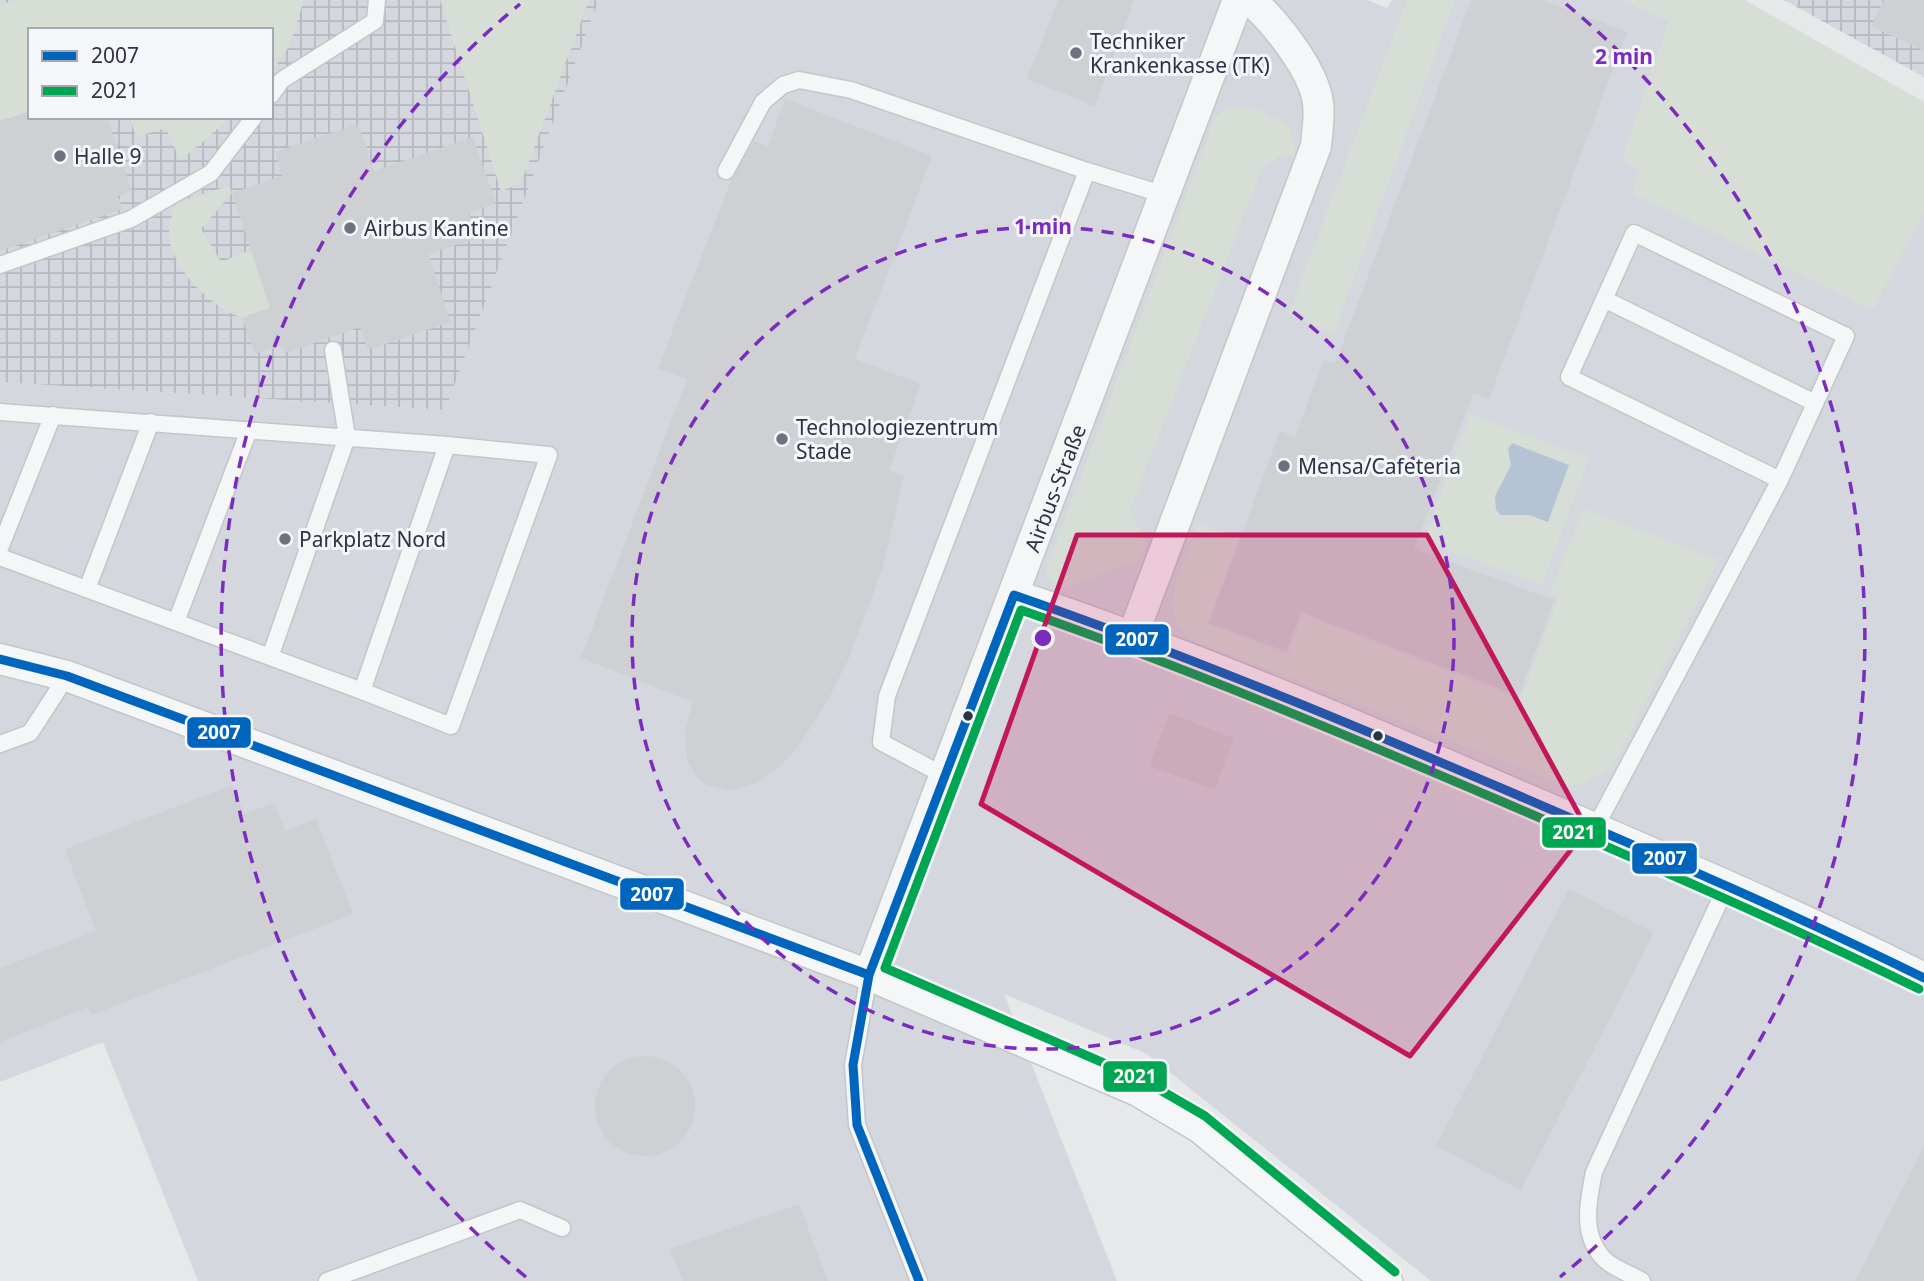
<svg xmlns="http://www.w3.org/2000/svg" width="1924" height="1281" font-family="'Noto Sans',sans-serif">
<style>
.built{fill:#d4d7dd}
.industrial{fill:url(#industrial-grid);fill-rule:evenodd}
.green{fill:#d6ded6}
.water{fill:#b4c4d5}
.building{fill:#ced0d3}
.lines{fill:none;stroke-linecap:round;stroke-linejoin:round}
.service-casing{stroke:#c4c6c8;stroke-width:19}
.minor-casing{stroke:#c4c6c8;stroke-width:33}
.service{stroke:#f5f6f7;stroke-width:16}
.minor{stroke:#f5f6f7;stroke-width:30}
.bus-1-casing{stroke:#f4f6f9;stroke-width:14}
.bus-2-casing{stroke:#f4f6f9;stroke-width:14}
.bus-1{stroke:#0065bd;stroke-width:9}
.bus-2{stroke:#00a651;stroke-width:9}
.marked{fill:#c2185b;fill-opacity:0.2;stroke:#c2185b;stroke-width:5;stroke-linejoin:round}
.ring{fill:none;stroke:#7b2cbf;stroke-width:3.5;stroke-dasharray:12 9}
.poi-dot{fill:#6c737f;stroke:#f4f6f9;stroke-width:2.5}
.bus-dot{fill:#2b3445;stroke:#f4f6f9;stroke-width:2.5}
.labels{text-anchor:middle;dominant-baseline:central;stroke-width:6;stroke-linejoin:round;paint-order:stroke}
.poi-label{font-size:21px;fill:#2b3445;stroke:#f4f6f9;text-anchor:start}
.street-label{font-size:21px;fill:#2b3445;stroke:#f4f6f9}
.centre{fill:#7b2cbf;stroke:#f4f6f9;stroke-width:3.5}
.ring-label{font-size:21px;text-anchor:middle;font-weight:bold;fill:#7b2cbf;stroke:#f4f6f9;stroke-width:6;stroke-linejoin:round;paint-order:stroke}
.line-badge{stroke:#f4f6f9;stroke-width:2.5}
.badge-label{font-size:19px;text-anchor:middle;font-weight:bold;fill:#fff}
</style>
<defs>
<pattern id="industrial-grid" width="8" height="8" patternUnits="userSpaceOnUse" patternTransform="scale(1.75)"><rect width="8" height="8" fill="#d4d7dd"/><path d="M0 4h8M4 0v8" fill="none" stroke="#b6b9bf"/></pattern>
</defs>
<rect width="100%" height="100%" fill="#e6e8ea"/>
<path class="built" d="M 599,0 L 1367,0 L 1387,8 L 1392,0 L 1622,0 L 1669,21 L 1924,180 L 1924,1281 L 1431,1281 L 1147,1054 L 1004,994 L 1117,1281 L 198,1281 L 103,1042 L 0,1082 L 0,382 L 445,410 Z"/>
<path class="industrial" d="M 0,0 L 599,0 L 445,410 L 0,382 ZM 30,30 L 271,30 L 271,117 L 30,117 Z
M 1784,0 L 1924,0 L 1924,77 Z"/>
<path class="green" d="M 15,0 L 304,0 L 290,45 L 271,73 L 271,30 L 30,30 L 30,111 L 0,121 L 0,5 Z
M 440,0 L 589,0 L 521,183 L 501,191 Z
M 1407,0 L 1455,0 L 1334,333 L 1288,315 Z
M 1622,0 L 1745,0 L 1924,102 L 1924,213 L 1873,310 L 1632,193 L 1640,172 L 1622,159 L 1669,21 Z
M 1238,106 L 1258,110 L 1289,125 L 1298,159 L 1284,154 L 1263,166 L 1130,510 L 1146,543 L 1137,561 C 1108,565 1083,588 1055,587 L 1045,573 L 1214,121 L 1223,109 Z
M 130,117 L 231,117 L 180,161 L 166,128 L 136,137 Z
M 229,186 L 232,193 L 201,229 L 221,262 L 246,252 L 253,253 L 282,285 L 264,291 L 270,308 L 242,318 C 211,307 172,270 169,235 C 168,226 173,213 175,203 Z
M 1470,414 L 1589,458 L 1542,585 L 1423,541 Z
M 1583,509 L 1719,560 L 1612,768 L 1583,784 L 1568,786 L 1196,641 C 1149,617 1186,561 1199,523 L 1238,539 L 1207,624 L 1288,655 L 1303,615 L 1521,700 L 1558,599 L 1549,594 Z"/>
<path class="water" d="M 1512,443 L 1569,465 L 1548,522 L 1529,515 L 1501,515 L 1496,510 L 1495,496 L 1511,465 L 1508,449 Z"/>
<path class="building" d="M 1058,0 L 1134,0 L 1095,106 L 1027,79 Z
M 1471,0 L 1542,0 L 1627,32 L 1489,399 L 1473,393 L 1414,549 L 1554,600 L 1519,696 L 1301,612 L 1286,651 L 1209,623 L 1280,431 L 1295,437 L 1324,360 L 1335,364 Z
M 1884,0 L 1924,0 L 1924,51 L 1871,26 Z
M 785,99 L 932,156 L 855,359 L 921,384 L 889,470 L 904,476 L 882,570 L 849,658 L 827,702 L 800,744 L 782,765 L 756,783 L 730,791 L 705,784 L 694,774 L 687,759 L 685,731 L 693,702 L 581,658 L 687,379 L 658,368 L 731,180 L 754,141 L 768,147 Z
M 30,111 L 30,117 L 107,117 L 132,191 L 118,196 L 123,209 L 0,251 L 0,121 Z
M 358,124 L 374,171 L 473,137 L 496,203 L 469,213 L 477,238 L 428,254 L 451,322 L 368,350 L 360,327 L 285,353 L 283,345 L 255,354 L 242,318 L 270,308 L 232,193 L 282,176 L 275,152 Z
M 1169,713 L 1234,738 L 1215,790 L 1149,766 Z
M 233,785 L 244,814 L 274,803 L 285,831 L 316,819 L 353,914 L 91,1015 L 88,1007 L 0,1042 L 0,968 L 96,931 L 65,849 Z
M 1569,889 L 1654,933 L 1521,1190 L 1436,1146 Z
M595 1106a50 50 0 1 1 100 0a50 50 0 1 1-100 0Z
M 1924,1147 L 1924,1281 L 1855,1281 Z
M 799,1204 L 828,1281 L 683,1281 L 670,1249 Z"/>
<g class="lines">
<g class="service-casing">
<path id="service" d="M 271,95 L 282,80 L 375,21 L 377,0
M 726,171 L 763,102 L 783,85 L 799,80 L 851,90 L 1087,171
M 1634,233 L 1846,336 L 1780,480 L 1569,377 Z
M 0,265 L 131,219 L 211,173 L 254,117
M 1604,299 L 1815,403
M 0,412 L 447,445 L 362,691 L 0,557
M 0,548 L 53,415
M 87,589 L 151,422
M 176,622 L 249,430
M 270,657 L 347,437 L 333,350
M 362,691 L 451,726 L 549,455 L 447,445
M 0,744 L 30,733 L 67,676
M 945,776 L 881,742 L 887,696 L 1087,171 L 1165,195
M 1595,828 L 1780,480
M 869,975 L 853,1065 L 857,1125 L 919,1281
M 327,1281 L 520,1210 L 562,1228
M 1642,1281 C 1631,1274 1612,1268 1603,1258 C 1581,1234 1588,1201 1594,1172 L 1727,885"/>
</g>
<g class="minor-casing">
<path id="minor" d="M 1014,595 C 1185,652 1350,723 1515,794 C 1652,853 1790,911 1924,978
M 1133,635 L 1316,146 C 1317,132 1320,116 1318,103 C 1314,70 1274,20 1250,0
M 0,659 L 67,676 L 869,975 L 1138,1091 L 1199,1127 L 1387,1281
M 869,975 L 1238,0"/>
</g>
<use href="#service" class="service"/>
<use href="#minor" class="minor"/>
<g class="bus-1-casing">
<path id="bus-1" d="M 0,659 L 67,676 L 869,975
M 919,1281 L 857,1125 L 853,1065 L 869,975 L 1014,595 C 1184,654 1349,723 1515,794 C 1652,853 1790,912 1924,978"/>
</g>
<g class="bus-2-casing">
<path id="bus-2" d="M 1395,1272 L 1205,1116 L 1143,1080 L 885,968 L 1021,610 C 1185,667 1344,734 1503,802 C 1643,862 1782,922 1919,989"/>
</g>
<use href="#bus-1" class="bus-1"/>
<use href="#bus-2" class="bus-2"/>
</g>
<path class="marked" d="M 1077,535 L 1427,535 L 1587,829 L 1410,1056 L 981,804 Z"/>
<g class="ring">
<circle cx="1043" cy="638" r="411"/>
<path d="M526 1277A822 822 0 0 1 520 4M1566 4A822 822 0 0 1 1560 1277"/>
</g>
<g class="poi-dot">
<circle cx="1076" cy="53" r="7"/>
<circle cx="60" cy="156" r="7"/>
<circle cx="350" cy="228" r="7"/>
<circle cx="782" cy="439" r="7"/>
<circle cx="1284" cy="466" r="7"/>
<circle cx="285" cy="539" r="7"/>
</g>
<g class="bus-dot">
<circle cx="968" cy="716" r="6"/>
<circle cx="1378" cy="736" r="6"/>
</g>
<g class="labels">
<g class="poi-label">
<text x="1090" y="41">Techniker<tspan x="1090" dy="24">Krankenkasse (TK)</tspan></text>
<text x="74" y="156">Halle 9</text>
<text x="364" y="228">Airbus Kantine</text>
<text x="796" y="427">Technologiezentrum<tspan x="796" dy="24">Stade</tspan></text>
<text x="1298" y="466">Mensa/Cafeteria</text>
<text x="299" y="539">Parkplatz Nord</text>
</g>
<g class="street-label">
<text transform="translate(1055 488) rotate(-69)">Airbus-Straße</text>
</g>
</g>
<circle cx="1043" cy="638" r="10" class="centre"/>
<g class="ring-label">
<text x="1624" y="64">2 min</text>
<text x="1043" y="234">1 min</text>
</g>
<g class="line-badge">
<rect x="1104" y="623" width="66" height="33" rx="7" fill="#0065bd"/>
<rect x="186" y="716" width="66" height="33" rx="7" fill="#0065bd"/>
<rect x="1541" y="816" width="66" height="33" rx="7" fill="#00a651"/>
<rect x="1631" y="842" width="67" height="33" rx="7" fill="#0065bd"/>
<rect x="619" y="877" width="66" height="34" rx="7" fill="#0065bd"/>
<rect x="1102" y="1060" width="66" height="33" rx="7" fill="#00a651"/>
</g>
<g class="badge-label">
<text x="1137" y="646">2007</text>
<text x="219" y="739">2007</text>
<text x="1574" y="839">2021</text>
<text x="1665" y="865">2007</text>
<text x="652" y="901">2007</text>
<text x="1135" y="1083">2021</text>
</g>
<rect x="28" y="28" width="245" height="91" fill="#f4f6f9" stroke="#a4a8b1" stroke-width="2"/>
<rect x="42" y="51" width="35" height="10" fill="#0065bd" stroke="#a4a8b1" stroke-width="2"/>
<text x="91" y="63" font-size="21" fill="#2b3445">2007</text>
<rect x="42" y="86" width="35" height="10" fill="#00a651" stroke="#a4a8b1" stroke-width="2"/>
<text x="91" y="98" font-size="21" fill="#2b3445">2021</text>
</svg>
